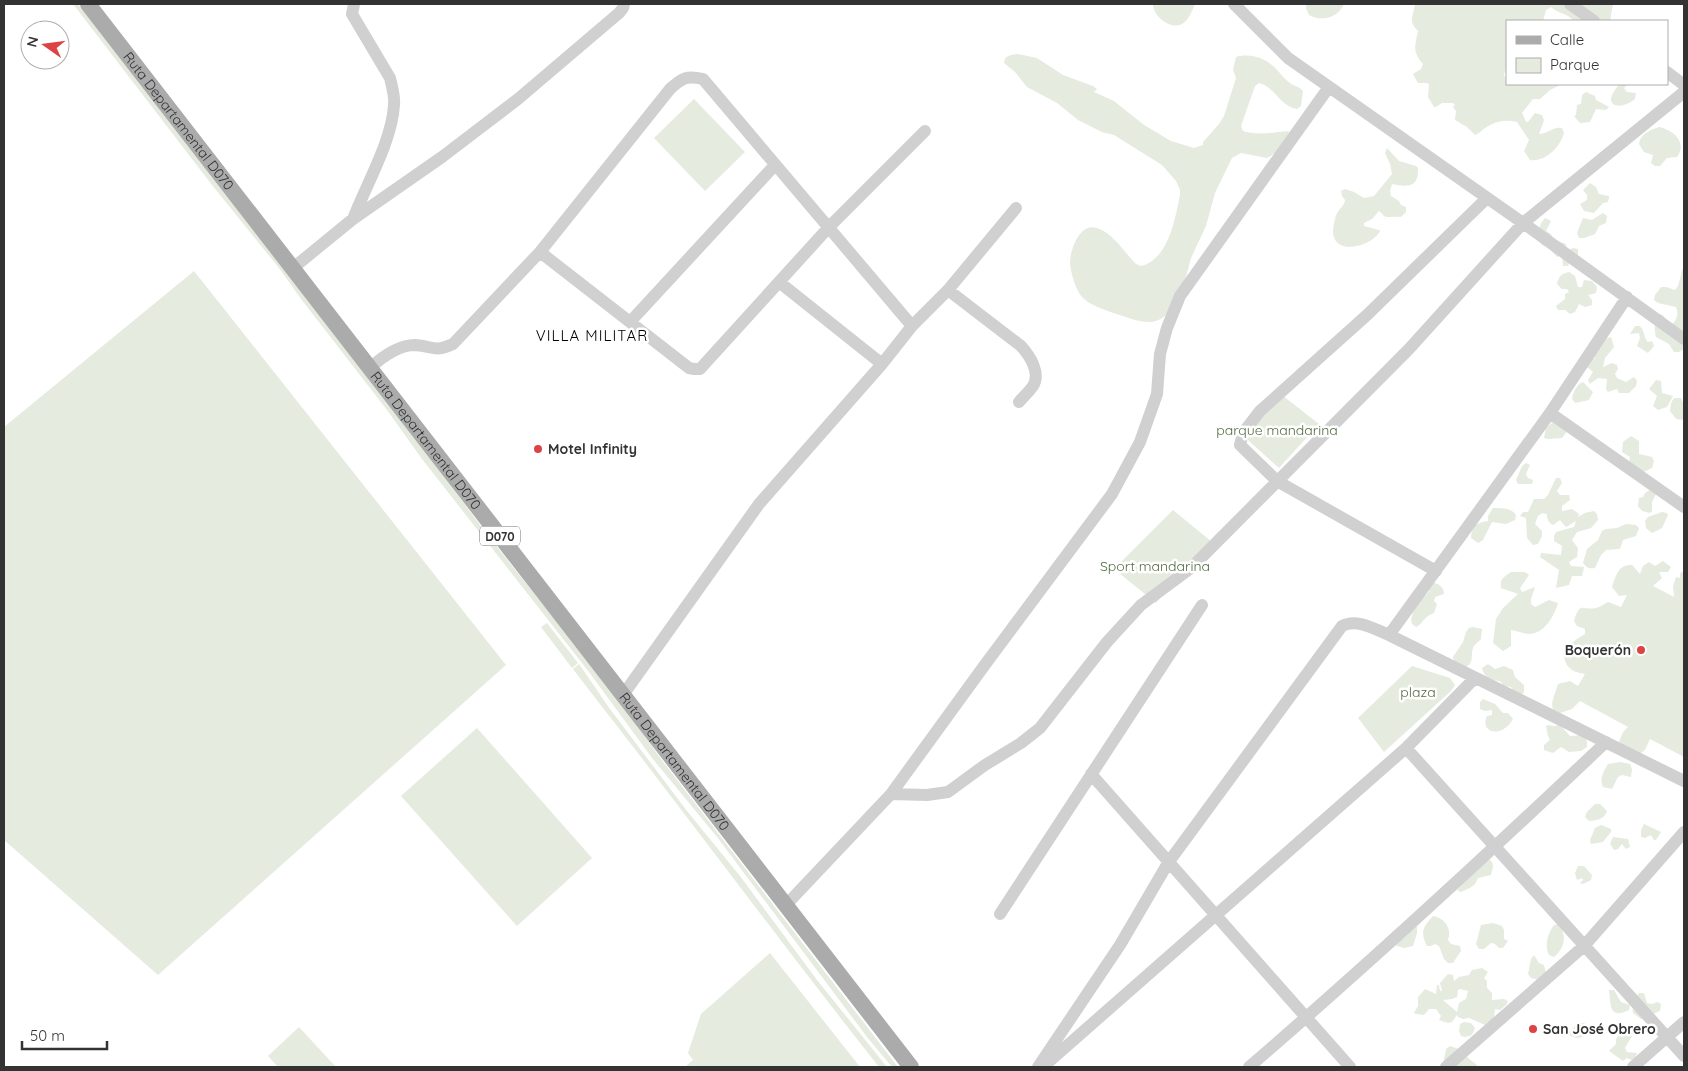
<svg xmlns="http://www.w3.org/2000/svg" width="1688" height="1071" font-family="Quicksand,sans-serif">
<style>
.green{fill:#e5ebdf;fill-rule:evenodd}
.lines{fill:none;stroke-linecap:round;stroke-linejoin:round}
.minor{stroke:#d0d0d0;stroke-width:12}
.major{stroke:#ababab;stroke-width:16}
.poi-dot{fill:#dc4344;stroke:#fff;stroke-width:2}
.labels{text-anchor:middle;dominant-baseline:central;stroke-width:5;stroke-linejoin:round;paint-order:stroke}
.shield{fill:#fff;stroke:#707070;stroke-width:1}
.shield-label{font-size:12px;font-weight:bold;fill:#333}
.street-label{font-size:14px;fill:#333;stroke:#fff}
.park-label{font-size:14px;fill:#536d42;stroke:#fff}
.poi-label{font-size:14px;font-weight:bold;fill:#333;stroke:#fff;text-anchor:start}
.neighbourhood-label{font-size:15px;letter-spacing:1px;fill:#000;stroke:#fff}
</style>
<rect width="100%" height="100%" fill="#fff"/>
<path class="green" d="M 73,4 L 78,4 L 395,411 L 486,533 L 618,699 L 661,759 L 898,1067 L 892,1067 L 867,1037 L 717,837 L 652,758 L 589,672 L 422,459 L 387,410 L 301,299 L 279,268 L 212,185 Z
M 1153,4 L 1195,4 C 1192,11 1189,20 1182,24 C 1170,30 1153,16 1153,4 Z
M 1306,4 L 1344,4 C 1338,18 1322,22 1309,15 L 1306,8 Z
M 1415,4 L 1613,4 L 1610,21 L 1573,21 C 1569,13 1558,14 1551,7 L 1546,10 L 1543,21 L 1507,21 L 1507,68 L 1504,74 L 1507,84 L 1562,84 L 1550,90 L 1540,99 L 1533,99 L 1522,113 L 1526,122 L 1528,122 L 1535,113 L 1542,115 L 1544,120 L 1539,134 C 1548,134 1553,126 1562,128 L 1564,133 C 1560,147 1546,162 1530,160 L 1524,151 L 1529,140 L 1517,122 C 1505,119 1495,121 1485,128 C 1481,131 1480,133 1475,135 L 1467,127 L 1455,120 L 1456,111 L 1453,107 L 1455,105 L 1453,103 L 1442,103 L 1436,107 L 1434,107 L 1428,97 L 1429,85 L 1428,83 L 1418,83 L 1413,74 L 1421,69 L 1423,64 C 1412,52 1415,46 1418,31 C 1408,21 1413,17 1415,4 Z
M 1018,54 L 1037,58 L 1063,75 L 1093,86 L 1097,89 L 1094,92 L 1114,101 L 1144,125 L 1171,141 L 1194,148 L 1203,145 L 1203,142 L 1219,124 L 1224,116 L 1236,78 L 1233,70 L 1236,57 C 1248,53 1264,57 1273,66 C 1279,71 1284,79 1290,83 C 1295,87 1299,86 1303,91 L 1301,106 L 1297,109 C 1280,106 1275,87 1259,83 L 1255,86 L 1241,126 L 1243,131 C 1261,136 1271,132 1289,131 C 1286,144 1279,152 1267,158 L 1241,153 L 1232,158 L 1215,193 L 1206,226 L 1191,258 L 1184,284 L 1166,315 C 1154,326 1140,322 1126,317 C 1114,313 1093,307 1084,299 C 1076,292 1071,274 1070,263 C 1070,251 1079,222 1097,228 C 1114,234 1124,252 1136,264 L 1141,266 C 1169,259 1175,219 1180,195 L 1180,190 L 1176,181 L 1162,165 L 1114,135 L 1102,132 L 1078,120 L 1057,103 L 1027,87 L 1015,72 L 1004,63 C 1005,55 1010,55 1018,54 Z
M 1617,84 L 1628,84 L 1624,88 L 1627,92 L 1636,93 L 1635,99 C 1621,111 1600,107 1618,86 Z
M 1586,92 L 1595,96 L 1596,100 L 1609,107 L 1606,110 L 1596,109 L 1590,122 L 1580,123 L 1574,116 L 1576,115 L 1577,105 L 1581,104 L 1582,95 Z
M 694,99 L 745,152 L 705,191 L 654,138 Z
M 1659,127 C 1673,130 1688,142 1677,157 L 1667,158 L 1660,166 L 1655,166 L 1651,163 L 1653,155 L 1644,152 L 1639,144 C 1640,134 1650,130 1659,127 Z
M 1387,148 L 1399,161 L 1416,166 L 1418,168 C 1419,188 1407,187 1392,184 L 1390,191 L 1391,196 L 1399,201 L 1401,205 L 1406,207 L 1406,212 L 1401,217 C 1396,216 1387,218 1384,216 C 1382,214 1381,212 1379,211 L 1372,219 L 1364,223 L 1364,226 L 1379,230 L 1380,231 C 1373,246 1334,257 1333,232 C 1333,228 1335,217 1337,213 C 1341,207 1344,206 1345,200 L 1342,196 L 1341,191 L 1345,189 L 1354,192 L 1364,198 L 1374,196 L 1392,174 L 1390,164 L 1385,153 Z
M 1590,183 L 1596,187 L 1599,194 L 1609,196 L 1609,198 L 1608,202 L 1603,203 L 1594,213 L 1584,211 L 1580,204 L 1587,200 L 1587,195 L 1583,190 Z
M 1603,213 L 1607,216 L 1606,223 L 1599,226 L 1595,234 L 1584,238 L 1579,238 L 1577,233 L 1583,218 L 1592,220 Z
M 1545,218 L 1551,221 L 1546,231 L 1551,234 L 1553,239 L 1566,244 L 1565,252 L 1573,248 L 1578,249 L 1578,258 L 1571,259 L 1568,266 L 1563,266 L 1562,255 L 1557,257 L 1548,247 L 1542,245 C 1538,234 1537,227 1545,218 Z
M 1684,264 L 1684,349 L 1679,352 L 1674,352 L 1669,344 L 1656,337 C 1654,330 1654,320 1658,314 L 1663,315 L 1665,319 L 1672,325 C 1677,319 1679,314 1676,307 L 1658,303 L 1654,300 L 1655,295 L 1661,287 L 1666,287 L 1675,290 L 1678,286 Z
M 194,271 L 506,665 L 158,975 L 4,840 L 4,427 Z
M 1569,272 L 1575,276 L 1578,287 L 1582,287 L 1584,280 L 1592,281 L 1597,287 L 1596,293 L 1588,295 L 1592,300 L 1592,305 L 1585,307 L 1579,304 L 1575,312 L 1570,314 L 1565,310 L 1558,310 L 1556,306 L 1565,299 L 1565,294 L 1569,292 L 1567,289 L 1562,289 L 1557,284 C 1559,276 1561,274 1569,272 Z
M 1635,326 L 1640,326 C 1645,331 1643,337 1648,342 L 1652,341 L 1654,346 L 1648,353 L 1637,346 L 1640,338 L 1639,333 L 1630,334 Z
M 1611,337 L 1614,347 L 1605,358 L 1603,367 L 1612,363 L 1617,365 L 1618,369 L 1615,374 L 1617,378 L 1626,382 L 1634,377 L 1637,381 L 1636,386 L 1629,393 L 1619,393 L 1617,389 L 1608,392 L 1606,389 L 1607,379 L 1598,378 L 1590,384 L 1588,380 L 1593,372 L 1586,366 L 1586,361 L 1595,358 L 1593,354 L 1602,340 Z
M 1656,380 L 1661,381 L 1662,393 L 1673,396 L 1667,407 L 1658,410 L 1653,406 L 1657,396 L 1649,389 Z
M 1583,382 L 1593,392 L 1589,400 L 1575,403 L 1572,399 C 1573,392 1577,384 1583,382 Z
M 1278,392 L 1319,424 L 1279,468 L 1239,432 Z
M 1674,398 L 1681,398 L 1684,405 L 1684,420 L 1676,419 L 1670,411 L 1671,403 Z
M 1553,422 L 1568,430 L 1562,438 L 1548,439 L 1544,438 L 1546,428 Z
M 1631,436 L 1639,441 L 1639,454 L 1652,457 L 1654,461 L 1652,468 L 1644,472 L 1628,466 L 1630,457 L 1622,452 L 1623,442 Z
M 1526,463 L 1530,465 L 1526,474 L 1528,478 L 1533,480 L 1532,484 L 1518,484 L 1516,480 L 1522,466 Z
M 1556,478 L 1560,478 L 1562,483 L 1557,491 L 1560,495 L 1569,495 L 1570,500 L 1562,506 L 1562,511 L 1572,509 L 1579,514 L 1578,517 L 1585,513 L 1594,511 L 1597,514 L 1598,520 L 1591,528 L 1577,532 L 1572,540 L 1578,548 L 1577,557 L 1569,562 L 1571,566 L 1584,567 L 1582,576 L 1572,576 L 1569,585 L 1556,588 L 1559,570 L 1540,557 L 1541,553 L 1561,555 L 1562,546 L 1554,541 L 1554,536 L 1556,532 L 1574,527 L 1576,521 L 1566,527 L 1560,520 L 1553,525 C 1548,522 1547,520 1547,514 L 1542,513 L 1538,516 L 1535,524 L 1542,531 L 1542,536 L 1538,544 L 1533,545 L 1527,538 L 1526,518 L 1520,516 L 1523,512 L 1528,512 L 1534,499 L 1544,499 L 1548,495 Z
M 1650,490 L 1656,494 L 1652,502 L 1652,511 L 1650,513 L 1642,511 L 1638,506 L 1639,498 L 1643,497 L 1645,493 Z
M 1493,508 C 1502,508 1512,508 1516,515 L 1515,520 L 1506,524 L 1492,522 L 1483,540 L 1478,543 L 1471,538 C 1472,526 1476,523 1488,521 L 1488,516 Z
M 1173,510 L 1212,542 L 1156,603 L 1114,569 Z
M 1662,512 L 1667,513 L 1668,515 L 1662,528 L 1652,533 L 1646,528 L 1645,521 L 1648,517 Z
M 1626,524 L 1636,525 L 1639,528 L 1636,536 L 1623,540 L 1620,549 L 1606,550 L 1601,555 L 1595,568 C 1589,569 1587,568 1583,563 L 1587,549 L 1598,540 L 1602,531 L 1606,529 L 1617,528 Z
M 1663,561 L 1671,567 L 1668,572 L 1659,572 L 1662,578 L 1653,586 L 1674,597 L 1673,586 L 1676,577 L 1680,578 L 1680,573 L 1684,571 L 1684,757 L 1650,739 L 1645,750 L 1637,756 L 1619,742 L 1623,732 L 1628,727 L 1580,701 L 1572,709 L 1560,713 L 1553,710 L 1552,704 L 1553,699 L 1558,684 L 1570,681 L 1578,686 L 1585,674 C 1578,673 1571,671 1567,665 C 1558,651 1573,641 1585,634 L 1585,629 L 1577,626 L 1574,621 C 1580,600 1583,611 1596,608 C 1600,607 1604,604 1608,602 L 1621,607 L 1627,595 L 1619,596 L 1612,587 C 1616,576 1618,564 1632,565 L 1640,574 L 1643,566 L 1649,562 L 1655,566 Z
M 1511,572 L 1525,572 L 1529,575 L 1520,588 L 1522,592 L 1535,587 L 1531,599 L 1531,604 L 1535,607 L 1549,600 L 1558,603 C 1554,616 1546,632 1530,634 C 1524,634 1517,631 1511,630 L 1511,646 L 1503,651 L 1493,643 L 1496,619 L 1503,608 L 1518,594 L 1501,588 C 1500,578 1503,578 1511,572 Z
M 1432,582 C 1439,584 1444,587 1444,594 L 1435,597 L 1434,601 L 1437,604 L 1434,613 C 1423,617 1424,623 1416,627 L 1412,624 L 1411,619 L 1417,600 L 1426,595 L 1429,591 L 1429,586 Z
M 547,623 L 578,663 L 572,668 L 541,627 Z
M 1473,627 L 1482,629 L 1481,639 C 1478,643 1474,644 1473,648 C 1470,656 1475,662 1466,667 L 1454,662 L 1453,657 L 1463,642 L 1466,632 L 1469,628 Z
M 579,664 L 610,709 L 687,811 L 740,876 L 817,980 L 887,1067 L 879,1067 C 777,938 680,806 579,677 L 573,669 Z
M 1488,664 L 1495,669 L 1504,666 L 1513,670 L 1515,677 L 1524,685 L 1524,692 L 1521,696 L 1516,696 L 1511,687 L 1504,686 L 1500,681 C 1492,681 1483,676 1482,668 Z
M 1412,666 L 1450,678 L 1455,685 L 1451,691 L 1384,752 L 1358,718 Z
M 1483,699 L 1495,704 L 1503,713 L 1508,713 L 1513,719 C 1502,739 1479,733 1487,716 L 1492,715 L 1492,710 L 1485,711 L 1480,709 L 1480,702 Z
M 1548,725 L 1553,726 L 1560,725 L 1570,736 C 1580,737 1580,731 1587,741 L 1587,747 L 1581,751 L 1569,752 L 1561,747 L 1553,753 L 1544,750 L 1544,745 L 1550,740 L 1548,736 L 1546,726 Z
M 477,728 L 592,858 L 517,926 L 401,796 Z
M 1620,762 L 1630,764 L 1632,769 L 1631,777 L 1622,775 L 1618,777 L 1612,789 L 1603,787 C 1599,778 1604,771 1608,764 Z
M 1595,804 L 1600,804 L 1607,811 C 1604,820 1597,820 1589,821 L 1585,817 L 1587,812 Z
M 1644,824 L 1661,832 L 1656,840 L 1654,840 L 1651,835 L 1645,838 L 1641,837 L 1641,830 Z
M 1601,825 L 1611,829 L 1611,832 L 1603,842 L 1591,844 L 1590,840 L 1595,828 Z
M 1613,837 L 1628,839 L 1630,847 L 1626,849 L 1622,844 L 1618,849 L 1614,850 L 1610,844 Z
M 1488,858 C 1495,863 1493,867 1491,875 L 1478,878 C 1476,886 1468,889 1461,892 L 1457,890 Z
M 1578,866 L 1584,866 L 1592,875 L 1591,880 L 1583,884 L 1580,883 L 1583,880 L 1582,878 L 1577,880 L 1575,873 Z
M 1433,916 C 1445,918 1452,929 1448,940 L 1451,944 L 1460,946 L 1461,951 L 1453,963 L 1448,963 L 1444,959 L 1439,946 L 1435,944 L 1431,946 L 1427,946 C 1420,932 1423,927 1433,916 Z
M 1417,923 L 1417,933 L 1413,946 L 1404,948 L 1391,944 Z
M 1493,923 L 1502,926 L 1504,930 L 1504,939 L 1508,941 L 1503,948 L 1499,948 L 1495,944 L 1491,943 L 1484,949 L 1479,949 L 1476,944 L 1481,925 Z
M 1559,924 C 1567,936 1565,948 1554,957 L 1549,955 C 1544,946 1548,933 1554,925 Z
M 770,953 L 860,1067 L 685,1067 L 693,1060 L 688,1053 L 701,1014 Z
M 1534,955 L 1539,963 L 1544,965 L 1546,973 L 1540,980 L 1531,978 L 1528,974 L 1531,959 Z
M 1482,968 L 1488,972 L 1484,978 L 1487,981 L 1487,988 L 1492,993 L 1492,1000 L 1504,999 L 1508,1001 L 1506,1005 L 1500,1010 L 1495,1009 L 1494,1018 L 1485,1025 L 1469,1018 L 1463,1019 L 1458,1017 L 1457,1015 L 1452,1022 L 1448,1023 L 1439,1020 L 1441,1016 L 1436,1009 L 1429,1009 L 1424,1015 L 1416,1014 L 1414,1013 L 1418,1006 L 1418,997 L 1425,989 L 1436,994 L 1437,985 L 1439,985 L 1440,991 L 1442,991 L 1440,983 L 1448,974 L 1453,975 L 1454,981 L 1459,977 L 1469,975 L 1472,970 ZM 1460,989 L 1468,991 L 1466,999 L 1459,1003 L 1457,1012 L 1443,1000 L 1452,999 L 1457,997 L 1458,990 Z
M 1609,990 L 1614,990 L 1621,1002 L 1630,1005 L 1629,1010 C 1609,1020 1611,1005 1609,990 Z
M 1639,993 L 1644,993 L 1647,1003 L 1652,1004 L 1657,1002 L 1661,1004 L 1660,1011 L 1641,1019 L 1633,1013 C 1632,1005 1634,999 1639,993 Z
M 1464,1022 L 1471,1023 L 1475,1028 L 1472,1035 L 1465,1037 L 1461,1036 L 1459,1031 L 1460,1024 Z
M 1578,1023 L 1585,1023 L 1586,1027 L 1583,1037 L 1576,1038 L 1569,1035 L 1569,1033 Z
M 299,1027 L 336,1067 L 278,1067 L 268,1056 Z
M 1623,1032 L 1632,1036 L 1625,1048 L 1627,1052 L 1637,1053 L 1635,1058 L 1631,1060 L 1627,1058 L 1623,1061 L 1609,1051 L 1616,1044 L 1616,1039 L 1619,1034 Z
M 1450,1046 L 1462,1050 C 1468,1060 1472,1060 1479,1067 L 1444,1067 L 1443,1065 L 1446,1049 Z"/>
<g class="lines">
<path class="minor" d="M 1234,4 L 1288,58 L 1523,223 L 1684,339
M 1570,4 L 1594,21
M 1667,72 L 1684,85
M 353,219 C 366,185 392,141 394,105 C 395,96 392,87 390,78 L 352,14 L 354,4
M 540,252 L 689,368 L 694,369 L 700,369 L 829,227 L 925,131
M 293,268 L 353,219 L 442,157 L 518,99 L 619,13 L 623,8 L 624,4
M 779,282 L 882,364
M 948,290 L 1021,346 C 1030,356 1041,373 1033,386 C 1029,392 1023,397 1019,402
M 630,322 L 775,165
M 370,368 C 381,358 399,345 415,345 C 434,346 433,353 453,344 L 540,252 L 670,89 C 682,78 687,75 703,79 L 912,326
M 1550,413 L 1684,507
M 1436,571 L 1277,481 L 1240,445 L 1243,433 L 1260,411 L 1367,315 L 1487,198
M 1389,635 L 1550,413 L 1627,297
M 623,695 L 759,504 L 882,364 L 912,326 L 948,290 L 1016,208
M 1406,748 L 1684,1056
M 1091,774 L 1350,1067
M 891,794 L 927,795 L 948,792 L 985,765 L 1021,743 L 1040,728 L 1107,642 L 1141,605 L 1191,568 L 1409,349 L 1523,223 L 1684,92
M 786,905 L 891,794 L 984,666 L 1112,494 L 1140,442 L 1157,394 L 1160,354 L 1167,328 L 1180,296 L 1329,87
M 1000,914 L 1202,605
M 1044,1066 L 1406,748 L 1475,678
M 1038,1067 L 1120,945 L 1168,863 L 1342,626 C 1357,618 1374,629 1389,635 L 1684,781
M 1249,1067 C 1371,962 1489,853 1606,742
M 1446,1067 L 1584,946 L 1684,832
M 1633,1067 L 1684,1022"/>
<path class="major" id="s1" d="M 88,4 L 911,1067"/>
</g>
<g class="poi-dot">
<circle cx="538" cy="449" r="5"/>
<circle cx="1641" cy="650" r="5"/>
<circle cx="1533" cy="1029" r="5"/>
</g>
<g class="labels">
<rect class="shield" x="480" y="526.5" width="40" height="19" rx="4"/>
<g class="shield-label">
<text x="500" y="536">D070</text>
</g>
<g class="street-label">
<text stroke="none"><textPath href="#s1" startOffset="148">Ruta Departamental D070</textPath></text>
<text stroke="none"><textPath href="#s1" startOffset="552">Ruta Departamental D070</textPath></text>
<text stroke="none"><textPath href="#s1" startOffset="958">Ruta Departamental D070</textPath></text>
</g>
<g class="park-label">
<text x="1277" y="430">parque mandarina</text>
<text x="1155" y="566">Sport mandarina</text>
<text x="1418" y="692">plaza</text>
</g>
<g class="poi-label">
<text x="548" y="449">Motel Infinity</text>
<text x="1631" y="650" text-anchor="end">Boquerón</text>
<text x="1543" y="1029">San José Obrero</text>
</g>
<g class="neighbourhood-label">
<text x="592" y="335">VILLA MILITAR</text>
</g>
</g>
<rect width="1688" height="1071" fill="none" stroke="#333333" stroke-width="10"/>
<rect x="1506" y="20" width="162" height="65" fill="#ffffff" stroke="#adadad"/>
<rect x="1516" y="36" width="25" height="8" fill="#ababab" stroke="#adadad"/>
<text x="1550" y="45" font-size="15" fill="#333333">Calle</text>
<rect x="1516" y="58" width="25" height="15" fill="#e5ebdf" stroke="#adadad"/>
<text x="1550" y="70" font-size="15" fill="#333333">Parque</text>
<g transform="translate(45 45) rotate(284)"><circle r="24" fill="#ffffff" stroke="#adadad"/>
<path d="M0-4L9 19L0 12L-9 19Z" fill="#dc4344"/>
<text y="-8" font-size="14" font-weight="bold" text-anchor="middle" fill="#333333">N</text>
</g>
<path d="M22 1041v8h85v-8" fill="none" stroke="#333333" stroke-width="2.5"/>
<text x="30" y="1041" font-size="15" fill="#333333" stroke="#ffffff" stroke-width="4" paint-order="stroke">50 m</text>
</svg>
